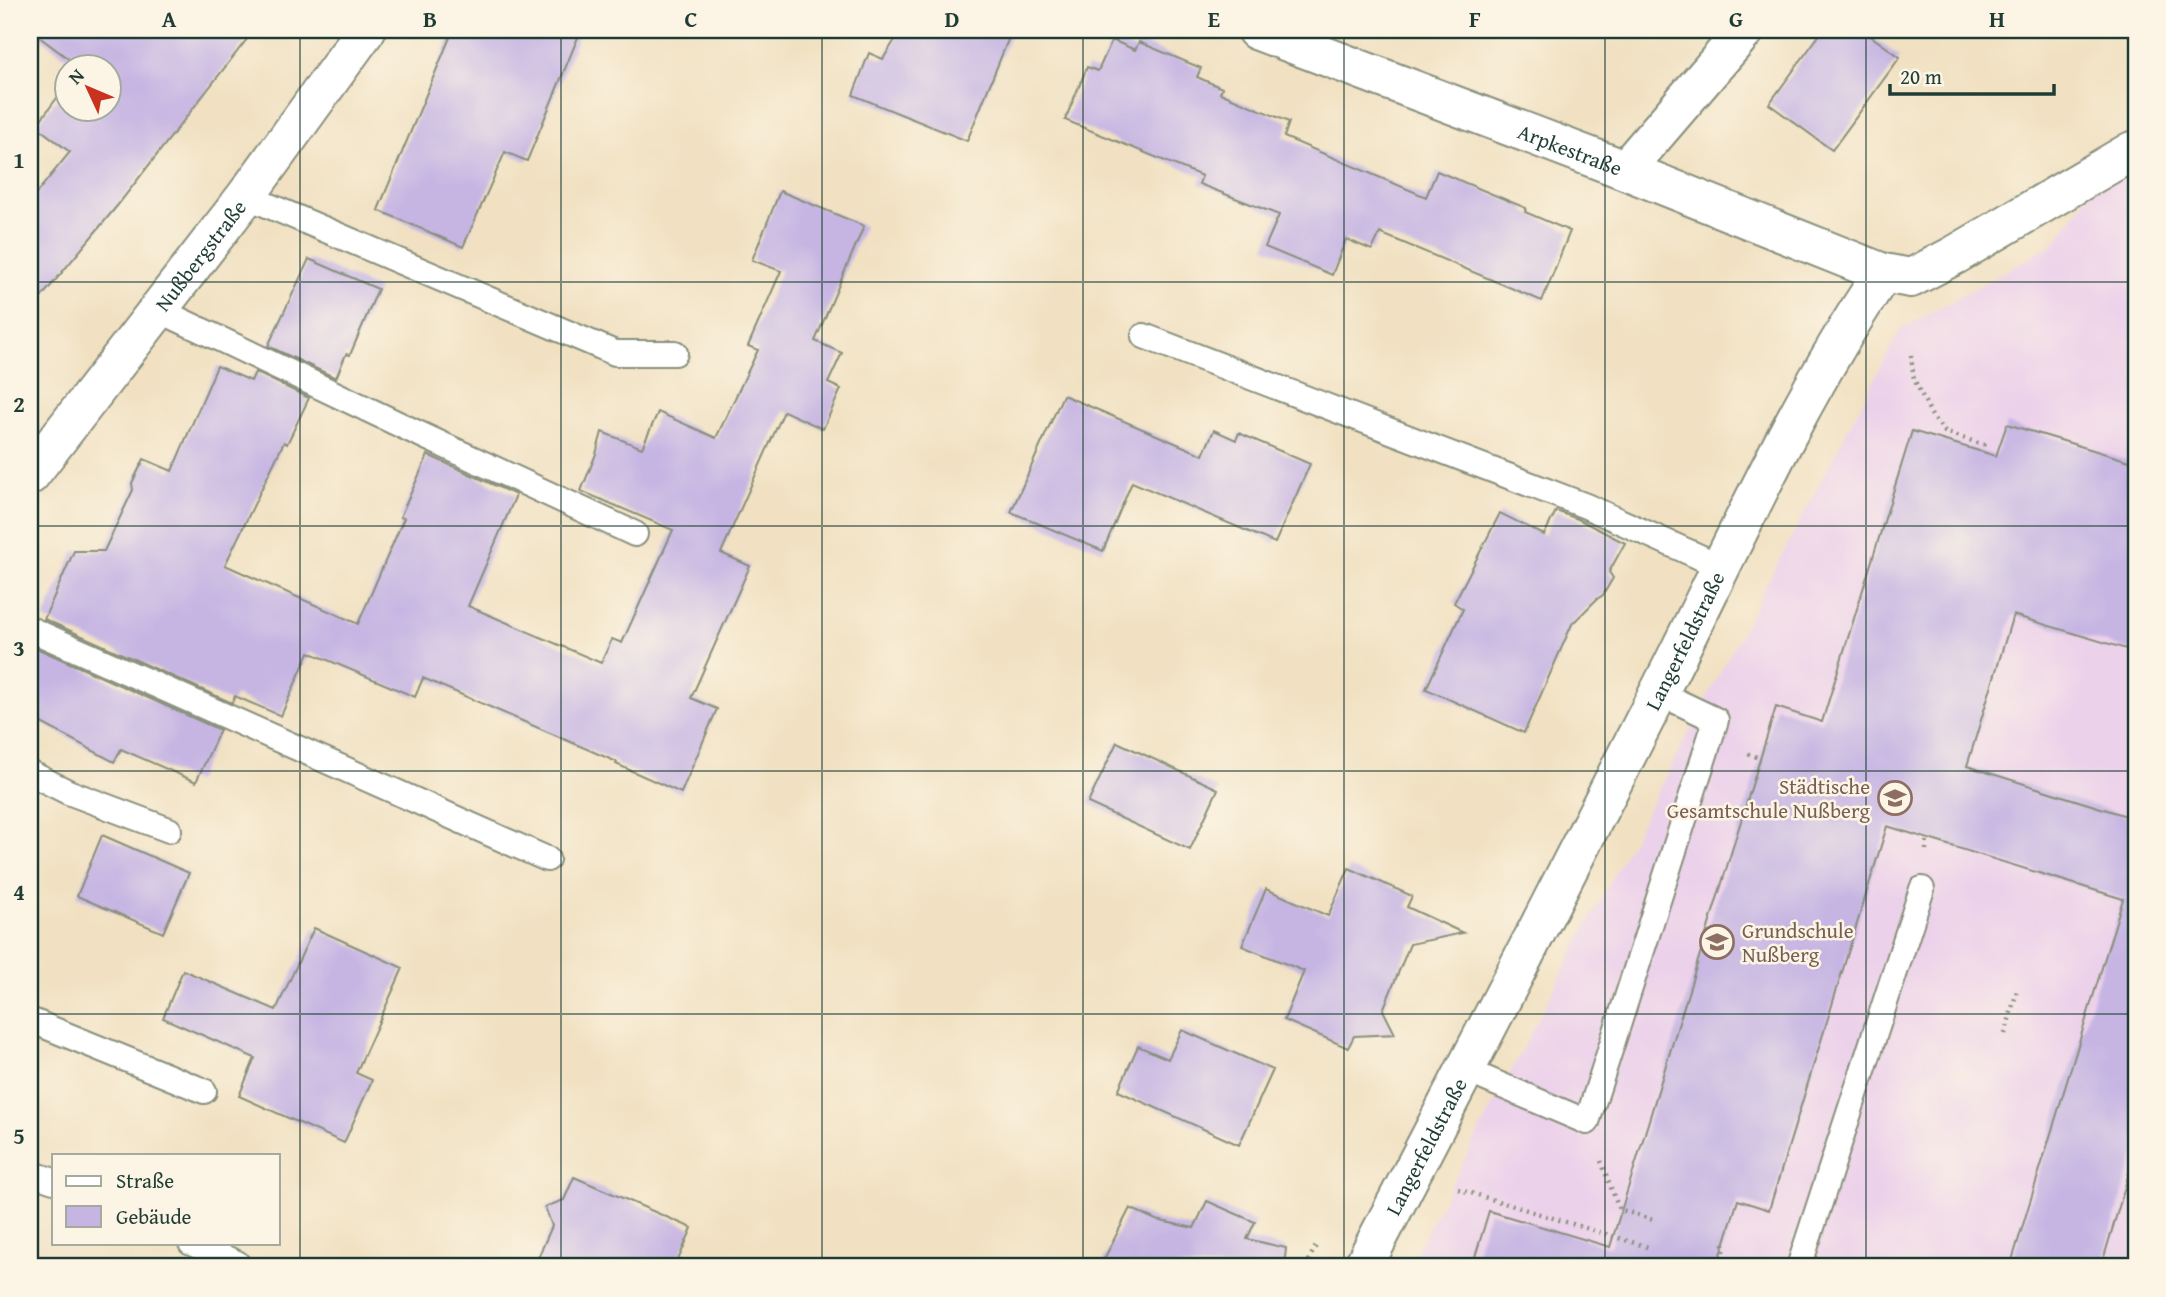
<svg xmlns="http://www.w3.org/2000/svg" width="2166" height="1297" font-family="'Gentium Book Plus',serif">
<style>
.built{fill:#ecd1ea}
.building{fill:#c6b5e3}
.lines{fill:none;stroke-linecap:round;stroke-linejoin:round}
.service-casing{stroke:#888f7b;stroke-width:28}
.minor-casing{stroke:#888f7b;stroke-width:42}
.path{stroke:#888f7b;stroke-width:4.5;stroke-dasharray:2 5;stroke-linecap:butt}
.service{stroke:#fff;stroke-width:24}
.minor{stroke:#fff;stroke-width:38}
.grid{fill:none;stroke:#1f3d34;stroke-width:2;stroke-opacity:0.55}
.labels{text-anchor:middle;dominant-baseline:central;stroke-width:5;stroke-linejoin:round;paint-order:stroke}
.street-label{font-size:21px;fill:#1f3d34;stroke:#fcf5e5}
.education-label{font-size:21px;fill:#785e54;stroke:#fcf5e5;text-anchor:end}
.neatline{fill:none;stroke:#1f3d34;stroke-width:2.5}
.grid-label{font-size:23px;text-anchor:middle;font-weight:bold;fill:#1f3d34}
</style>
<rect width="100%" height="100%" fill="#fcf5e5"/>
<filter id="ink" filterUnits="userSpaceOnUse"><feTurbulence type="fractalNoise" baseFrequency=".0143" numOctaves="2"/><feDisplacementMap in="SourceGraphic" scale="14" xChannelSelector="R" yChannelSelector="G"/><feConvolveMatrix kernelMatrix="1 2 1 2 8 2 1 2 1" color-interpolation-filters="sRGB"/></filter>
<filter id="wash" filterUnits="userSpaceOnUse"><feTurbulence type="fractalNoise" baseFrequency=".00686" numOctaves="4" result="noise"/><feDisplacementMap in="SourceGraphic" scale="28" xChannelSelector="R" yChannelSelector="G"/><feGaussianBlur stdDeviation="1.57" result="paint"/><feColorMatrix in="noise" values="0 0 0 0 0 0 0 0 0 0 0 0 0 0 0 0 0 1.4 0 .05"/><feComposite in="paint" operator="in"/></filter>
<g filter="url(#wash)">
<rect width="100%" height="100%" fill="#f1e1c2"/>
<path class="built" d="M 2136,125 L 2136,1267 L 1408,1267 L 1900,330 L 2054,244 Z"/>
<g id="blocks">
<path class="building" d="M 30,30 L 254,30 L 117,206 L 30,311 L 30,201 L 70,152 L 36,126 L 66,86 L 66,108 L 108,108 L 108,66 L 78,66 Z
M 453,30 L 581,30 L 527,161 L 505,152 L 463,247 L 378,210 Z
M 901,30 L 1012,30 L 967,141 L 853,95 L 869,53 L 883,59 Z
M 1823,30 L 1862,30 L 1900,57 L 1832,150 L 1769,104 Z
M 1112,40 L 1135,50 L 1139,42 L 1201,68 L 1197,77 L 1222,88 L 1220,93 L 1289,122 L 1284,137 L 1426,197 L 1437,171 L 1526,208 L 1525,212 L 1570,231 L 1542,301 L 1380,233 L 1372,250 L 1346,239 L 1332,275 L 1265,247 L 1279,215 L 1199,184 L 1202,176 L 1065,120 L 1087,67 L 1098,71 Z
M 780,191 L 864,226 L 815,341 L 842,353 L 828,383 L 841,389 L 823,429 L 784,411 L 721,553 L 750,566 L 691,698 L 717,709 L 681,793 L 616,764 L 617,762 L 423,678 L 415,697 L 309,652 L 281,716 L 235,696 L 232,703 L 44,619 L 74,551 L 104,551 L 133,490 L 132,483 L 144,459 L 172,471 L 217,366 L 251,381 L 255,372 L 309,398 L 287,444 L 284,442 L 225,565 L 358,624 L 404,518 L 400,517 L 428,455 L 516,495 L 468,606 L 601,663 L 612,639 L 622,643 L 673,530 L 581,491 L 596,454 L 602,432 L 642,448 L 658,412 L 716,438 L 758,350 L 748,346 L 781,271 L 752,260 Z
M 309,259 L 378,289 L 350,355 L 346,354 L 336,378 L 268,346 Z
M 1063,395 L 1203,455 L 1214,430 L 1236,440 L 1239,433 L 1310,464 L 1275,543 L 1132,482 L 1103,551 L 1011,512 Z
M 2007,424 L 2136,463 L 2136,652 L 2013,615 L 1967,766 L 2136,819 L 2136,1150 L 2101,1267 L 2010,1267 L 2123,899 L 1887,826 L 1769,1210 L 1738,1200 L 1717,1267 L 1472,1267 L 1489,1211 L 1610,1247 L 1776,707 L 1822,722 L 1912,431 L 1996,456 Z
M 1556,511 L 1578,519 L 1625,543 L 1609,572 L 1613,578 L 1603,595 L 1597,599 L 1572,624 L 1524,733 L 1426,689 L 1463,609 L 1454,603 L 1500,513 L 1544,535 Z
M 32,646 L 220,730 L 196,782 L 121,749 L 114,762 L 30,717 L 30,653 Z
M 1117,742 L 1218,789 L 1190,850 L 1088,803 Z
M 102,835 L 189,873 L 163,933 L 77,896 Z
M 1349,868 L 1412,896 L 1407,907 L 1463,933 L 1410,944 L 1383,1010 L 1395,1034 L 1354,1036 L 1348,1048 L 1284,1020 L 1304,971 L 1242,946 L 1266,889 L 1328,916 Z
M 314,928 L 403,968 L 356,1073 L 372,1080 L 344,1143 L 239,1096 L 255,1058 L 163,1018 L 183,970 L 276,1010 Z
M 1182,1030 L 1273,1070 L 1239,1145 L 1118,1091 L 1138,1046 L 1168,1059 Z
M 574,1177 L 692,1228 L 675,1267 L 534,1267 L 552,1226 L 545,1207 L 564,1200 Z
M 1207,1201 L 1255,1222 L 1247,1239 L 1286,1248 L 1284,1267 L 1100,1267 L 1130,1208 L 1156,1220 L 1194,1228 Z"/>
</g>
</g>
<g filter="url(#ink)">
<use href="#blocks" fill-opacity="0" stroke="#888f7b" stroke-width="2"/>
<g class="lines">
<g class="service-casing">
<path id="service" d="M 246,196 L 615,353 L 675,353
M 159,310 L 413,431 L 635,534
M 1144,336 L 1586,506 L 1722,567
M 30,629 L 547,859
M 30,773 L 68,792 L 169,830
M 30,1020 L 204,1091
M 1465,1070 L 1587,1122 L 1716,720 L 1659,693
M 30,1173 L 54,1181
M 191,1243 L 237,1263 L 236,1267
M 1799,1267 L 1922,889"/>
</g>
<g class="minor-casing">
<g id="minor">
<path id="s1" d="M 1256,30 L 1625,170 L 1883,273 L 1911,278 L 1955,255 L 2132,151"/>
<path d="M 1625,170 L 1745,30"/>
<path id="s2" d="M 30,475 L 246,196 L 366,30"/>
<path id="s3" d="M 1363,1267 C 1463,1075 1562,883 1660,690 C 1731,550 1795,403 1883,273"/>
</g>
</g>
<path class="path" d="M 1911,355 L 1914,379 L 1932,416 L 1945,432 L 1984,445 L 1982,452
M 1748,754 L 1760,758
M 1926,850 L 1927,838
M 2005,1034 L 2018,987
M 1601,1161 L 1619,1209 L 1656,1221
M 1458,1189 L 1648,1247
M 1724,1243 L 1724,1260 L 1750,1267
M 1305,1267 L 1316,1246"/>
<use href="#service" class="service"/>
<use href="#minor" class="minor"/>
</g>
</g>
<path class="grid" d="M 300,30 L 300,1267M 561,30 L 561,1267M 822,30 L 822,1267M 1083,30 L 1083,1267M 1344,30 L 1344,1267M 1605,30 L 1605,1267M 1866,30 L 1866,1267M 30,282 L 2136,282M 30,526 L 2136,526M 30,771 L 2136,771M 30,1014 L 2136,1014"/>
<defs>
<g id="school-ring" transform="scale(1.75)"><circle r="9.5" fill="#fcf5e5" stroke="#8d6e63" stroke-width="1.5"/><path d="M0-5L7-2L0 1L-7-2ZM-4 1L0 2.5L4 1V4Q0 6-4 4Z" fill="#8d6e63"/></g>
</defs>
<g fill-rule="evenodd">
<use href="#school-ring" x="1895" y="798"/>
<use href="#school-ring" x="1717" y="942"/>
</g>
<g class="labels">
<g class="street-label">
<text stroke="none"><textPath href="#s1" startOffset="336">Arpkestraße</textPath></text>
<text stroke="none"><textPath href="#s2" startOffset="278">Nußbergstraße</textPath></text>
<text stroke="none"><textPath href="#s3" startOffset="704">Langerfeldstraße</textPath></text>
<text stroke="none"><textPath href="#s3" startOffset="136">Langerfeldstraße</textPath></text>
</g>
<g class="education-label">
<text x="1870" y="786">Städtische<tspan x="1870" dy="24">Gesamtschule Nußberg</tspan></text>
<text x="1742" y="930" text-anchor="start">Grundschule<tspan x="1742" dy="24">Nußberg</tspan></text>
</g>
</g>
<rect width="2166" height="1297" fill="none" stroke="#fcf5e5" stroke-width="77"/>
<rect x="52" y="1154" width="228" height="91" fill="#fcf5e5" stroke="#a4ab9e" stroke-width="2"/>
<rect x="66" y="1176" width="35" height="10" fill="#ffffff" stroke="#a4ab9e" stroke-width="2"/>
<text x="116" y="1188" font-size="21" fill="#1f3d34">Straße</text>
<rect x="66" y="1206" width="35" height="21" fill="#c6b5e3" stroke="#a4ab9e" stroke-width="2"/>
<text x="116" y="1224" font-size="21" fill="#1f3d34">Gebäude</text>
<g transform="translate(88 88) rotate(314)"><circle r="33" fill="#fcf5e5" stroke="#a4ab9e" stroke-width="2"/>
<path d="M0-5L12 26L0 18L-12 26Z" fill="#c8321e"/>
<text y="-10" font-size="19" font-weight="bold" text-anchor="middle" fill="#1f3d34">N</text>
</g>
<path d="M1890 84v10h164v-10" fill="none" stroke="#1f3d34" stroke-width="3.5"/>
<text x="1900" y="84" font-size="21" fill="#1f3d34" stroke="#fcf5e5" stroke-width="5" paint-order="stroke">20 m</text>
<rect x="38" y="38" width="2090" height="1220" class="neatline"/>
<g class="grid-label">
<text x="169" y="27">A</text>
<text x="430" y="27">B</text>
<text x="691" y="27">C</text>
<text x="952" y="27">D</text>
<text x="1214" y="27">E</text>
<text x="1475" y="27">F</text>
<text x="1736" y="27">G</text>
<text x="1997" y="27">H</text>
<text x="19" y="168">1</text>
<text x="19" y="412">2</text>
<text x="19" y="656">3</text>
<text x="19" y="900">4</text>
<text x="19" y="1144">5</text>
</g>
</svg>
